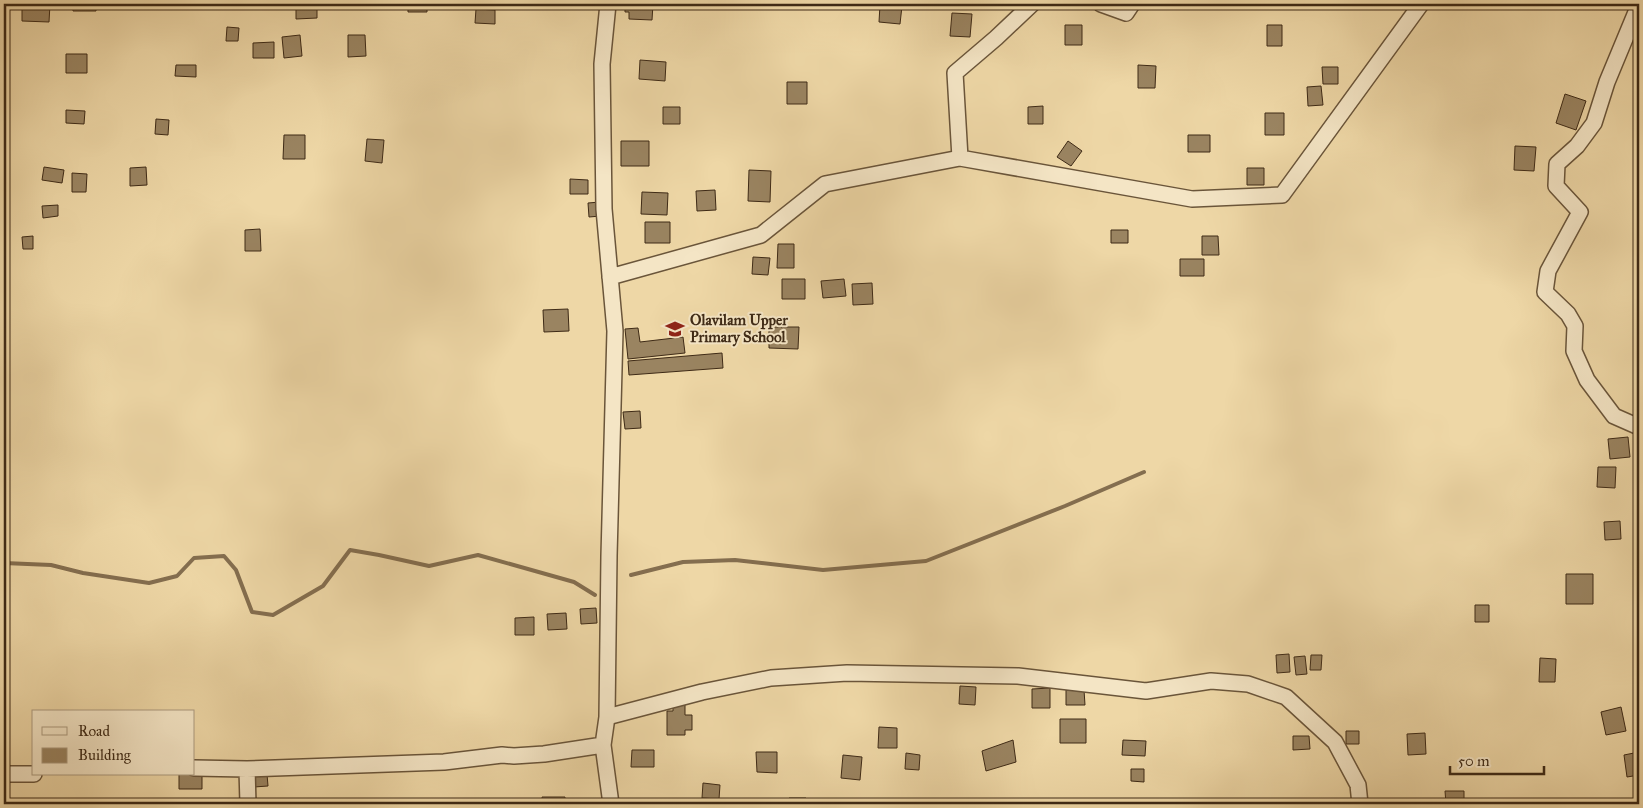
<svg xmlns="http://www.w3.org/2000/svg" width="1643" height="808" font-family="'IM FELL Great Primer',serif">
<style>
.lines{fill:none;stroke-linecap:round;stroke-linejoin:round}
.stream{stroke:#846e4f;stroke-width:4}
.building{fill:#9a8461;stroke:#3e2a16}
.street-casing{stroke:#6a553a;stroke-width:18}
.street{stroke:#f4e5c5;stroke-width:15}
.labels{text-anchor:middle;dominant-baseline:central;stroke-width:4;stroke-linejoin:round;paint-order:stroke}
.poi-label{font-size:15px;font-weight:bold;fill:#3e2a16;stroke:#f4e5c5;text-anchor:start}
</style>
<rect width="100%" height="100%" fill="#eed7a6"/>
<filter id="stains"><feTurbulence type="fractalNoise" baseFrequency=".004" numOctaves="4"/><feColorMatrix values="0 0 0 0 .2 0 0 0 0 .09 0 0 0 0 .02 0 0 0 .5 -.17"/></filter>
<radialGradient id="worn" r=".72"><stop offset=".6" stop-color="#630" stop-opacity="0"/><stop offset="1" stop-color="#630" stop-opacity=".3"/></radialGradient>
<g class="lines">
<path class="stream" d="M 4,563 L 51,565 L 83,573 L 149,583 L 177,576 L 194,558 L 224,556 L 236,570 L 252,612 L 273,615 L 323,586 L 350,550 L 379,555 L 429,566 L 478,555 L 574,582 L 595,595
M 631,575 L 683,562 L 735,560 L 823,570 L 926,561 L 1065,506 L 1144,472"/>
</g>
<path class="building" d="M 22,4 L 50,4 L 49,22 L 22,21 Z
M 73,4 L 96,4 L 96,11 L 73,11 Z
M 183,4 L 206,4 L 206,7 L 183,6 Z
M 408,4 L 427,4 L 427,12 L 408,12 Z
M 625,4 L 653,4 L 652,20 L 629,19 L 629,12 L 625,12 Z
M 296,5 L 317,5 L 317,18 L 296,19 Z
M 880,5 L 902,6 L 900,24 L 879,22 Z
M 476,9 L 495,10 L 495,24 L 475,23 Z
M 952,13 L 972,14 L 970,37 L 950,36 Z
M 1065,25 L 1082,25 L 1082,45 L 1065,45 Z
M 1267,25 L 1282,25 L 1282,46 L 1267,46 Z
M 227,27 L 239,28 L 238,41 L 226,41 Z
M 300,35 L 302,56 L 284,58 L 282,37 Z
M 348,35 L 365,35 L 366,56 L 348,57 Z
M 274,42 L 274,58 L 253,58 L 253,43 Z
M 66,54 L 87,54 L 87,73 L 66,73 Z
M 640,60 L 666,62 L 665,81 L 639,79 Z
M 176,65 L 196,65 L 196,77 L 175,76 Z
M 1138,65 L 1156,66 L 1155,88 L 1138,88 Z
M 1322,67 L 1338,67 L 1338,84 L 1323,84 Z
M 787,82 L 807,82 L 807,104 L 787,104 Z
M 1321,86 L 1323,105 L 1308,106 L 1307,87 Z
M 1565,94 L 1586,101 L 1576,130 L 1556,123 Z
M 1043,106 L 1043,124 L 1028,124 L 1028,107 Z
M 663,107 L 680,107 L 680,124 L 663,124 Z
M 66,110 L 85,111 L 84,124 L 66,123 Z
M 1265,113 L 1284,113 L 1284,135 L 1265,135 Z
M 156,119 L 169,120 L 168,135 L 155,134 Z
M 284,135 L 305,135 L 305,159 L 283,159 Z
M 1188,135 L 1210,135 L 1210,152 L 1188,152 Z
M 367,139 L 384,140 L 382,163 L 365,161 Z
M 621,141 L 649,141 L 649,166 L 621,166 Z
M 1068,141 L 1082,151 L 1071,166 L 1057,157 Z
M 1515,146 L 1536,147 L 1534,171 L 1514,170 Z
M 44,167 L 64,170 L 62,183 L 42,180 Z
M 146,167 L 147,185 L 130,186 L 130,168 Z
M 1247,168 L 1264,168 L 1264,185 L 1247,185 Z
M 749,170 L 771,171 L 770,202 L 748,201 Z
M 72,173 L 87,174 L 86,192 L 72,192 Z
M 570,179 L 588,180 L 588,194 L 570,194 Z
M 715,190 L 716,210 L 697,211 L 696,191 Z
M 642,192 L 668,193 L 667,215 L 641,214 Z
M 600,202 L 601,216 L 589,217 L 588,203 Z
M 58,205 L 58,216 L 43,218 L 42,206 Z
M 645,222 L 670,222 L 670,243 L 645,243 Z
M 260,229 L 261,251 L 245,251 L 245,230 Z
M 1111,230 L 1128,230 L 1128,243 L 1111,243 Z
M 33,236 L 33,249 L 23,249 L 22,237 Z
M 1202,236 L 1218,236 L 1219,255 L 1202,255 Z
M 778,244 L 794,244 L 794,268 L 777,268 Z
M 753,257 L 770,258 L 768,275 L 752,274 Z
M 1180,259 L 1204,259 L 1204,276 L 1180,276 Z
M 782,279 L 805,279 L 805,299 L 782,299 Z
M 844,279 L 846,296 L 823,298 L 821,281 Z
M 872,283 L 873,304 L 853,305 L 852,284 Z
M 568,309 L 569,331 L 544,332 L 543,310 Z
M 769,327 L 799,327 L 798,349 L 769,348 Z
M 638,328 L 640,342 L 683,337 L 685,353 L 628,359 L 625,329 Z
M 722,353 L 723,368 L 629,375 L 628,361 Z
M 640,411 L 641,428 L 625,429 L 623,412 Z
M 1628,437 L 1630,457 L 1610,459 L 1608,439 Z
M 1598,467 L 1616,467 L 1615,488 L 1597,487 Z
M 1620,521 L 1621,539 L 1605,540 L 1604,522 Z
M 1566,574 L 1593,574 L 1593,604 L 1566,604 Z
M 1475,605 L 1489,605 L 1489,622 L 1475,622 Z
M 596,608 L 597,623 L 581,624 L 580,609 Z
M 566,613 L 567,629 L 548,630 L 547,614 Z
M 534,617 L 534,635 L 515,635 L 515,618 Z
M 1289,654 L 1290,672 L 1277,673 L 1276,655 Z
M 1311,655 L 1322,655 L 1321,670 L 1310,670 Z
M 1305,656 L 1307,674 L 1296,675 L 1294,657 Z
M 1540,658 L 1556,659 L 1555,682 L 1539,682 Z
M 960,686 L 976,687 L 975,705 L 959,704 Z
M 1050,688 L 1050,708 L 1032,708 L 1032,689 Z
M 1066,690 L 1084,690 L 1085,705 L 1066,705 Z
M 673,702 L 685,702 L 685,715 L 692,715 L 692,730 L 685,730 L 685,735 L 667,735 L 667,711 L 673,711 Z
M 1621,707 L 1626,731 L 1606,735 L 1601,712 Z
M 1060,719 L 1086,719 L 1086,743 L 1060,743 Z
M 879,727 L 897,728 L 897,748 L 878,748 Z
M 1346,731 L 1359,731 L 1359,744 L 1346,744 Z
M 1425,733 L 1426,754 L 1408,755 L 1407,734 Z
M 1293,736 L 1309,736 L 1310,749 L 1293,750 Z
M 1013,740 L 1016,762 L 986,771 L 982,751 Z
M 1123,740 L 1146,741 L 1145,756 L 1122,755 Z
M 632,750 L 654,750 L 654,767 L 631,767 Z
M 756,752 L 777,752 L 777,773 L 757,772 Z
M 1639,752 L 1639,775 L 1627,777 L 1624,755 Z
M 906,753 L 920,755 L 919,770 L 905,769 Z
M 843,755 L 862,757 L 860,780 L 841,778 Z
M 1131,769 L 1144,769 L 1144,782 L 1131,781 Z
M 179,774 L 202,774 L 202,789 L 179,789 Z
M 267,774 L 268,786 L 254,787 L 253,775 Z
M 703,783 L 720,785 L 719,799 L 702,798 Z
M 1445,791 L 1464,791 L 1464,804 L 1446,804 Z
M 542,797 L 565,797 L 565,804 L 543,804 Z
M 789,798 L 806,798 L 806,804 L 789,804 Z"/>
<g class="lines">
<g class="street-casing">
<path id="street" d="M 1101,4 L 1126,13 L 1132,4
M 1639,5 L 1607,82 L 1594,123 L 1577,146 L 1557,164 L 1556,186 L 1580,212 L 1548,271 L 1545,292 L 1568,314 L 1575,326 L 1574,351 L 1587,380 L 1614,416 L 1639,427
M 960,158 L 955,73 L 996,38 L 1032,4
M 610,277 L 761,235 L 825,184 L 960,158 L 1192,199 L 1282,195 L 1421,4
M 607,717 L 609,556 L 615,331 L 604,209 L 602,64 L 608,4
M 603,745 L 611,804
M 194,768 L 247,769 L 248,804
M 247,769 L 444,762 L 502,755 L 514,756 L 544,754 L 603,745 L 607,717 L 702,692 L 771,678 L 847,673 L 1018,676 L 1146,691 L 1211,681 L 1248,684 L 1286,697 L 1335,742 L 1358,785 L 1360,804
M 4,774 L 34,774"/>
</g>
<use href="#street" class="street"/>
</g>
<defs>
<g id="school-bare" transform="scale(1.5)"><path d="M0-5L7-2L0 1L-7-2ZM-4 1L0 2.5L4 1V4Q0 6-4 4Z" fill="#8f2418" stroke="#f4e5c5" stroke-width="2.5" paint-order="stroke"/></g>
</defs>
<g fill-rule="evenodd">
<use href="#school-bare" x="675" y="329"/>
</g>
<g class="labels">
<g class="poi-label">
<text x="690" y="320">Olavilam Upper<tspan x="690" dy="17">Primary School</tspan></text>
</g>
</g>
<rect width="1643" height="808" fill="none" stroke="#eed7a6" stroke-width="20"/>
<rect x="5" y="5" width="1633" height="798" fill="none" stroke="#3e2a16" stroke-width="2.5"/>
<rect x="10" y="10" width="1623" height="788" fill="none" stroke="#3e2a16"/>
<rect x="32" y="710" width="162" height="65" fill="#f4e5c5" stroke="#ab9a7f"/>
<rect x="42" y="727" width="25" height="8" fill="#f4e5c5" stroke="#ab9a7f"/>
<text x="78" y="736" font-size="15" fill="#3e2a16">Road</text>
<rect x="42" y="748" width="25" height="15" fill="#9a8461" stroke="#ab9a7f"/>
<text x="78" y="760" font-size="15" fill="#3e2a16">Building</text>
<path d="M1450 766v8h94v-8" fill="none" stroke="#3e2a16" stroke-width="2.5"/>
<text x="1458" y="766" font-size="15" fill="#3e2a16" stroke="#f4e5c5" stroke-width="4" paint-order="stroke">50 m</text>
<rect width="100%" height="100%" filter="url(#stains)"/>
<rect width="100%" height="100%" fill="url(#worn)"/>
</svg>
